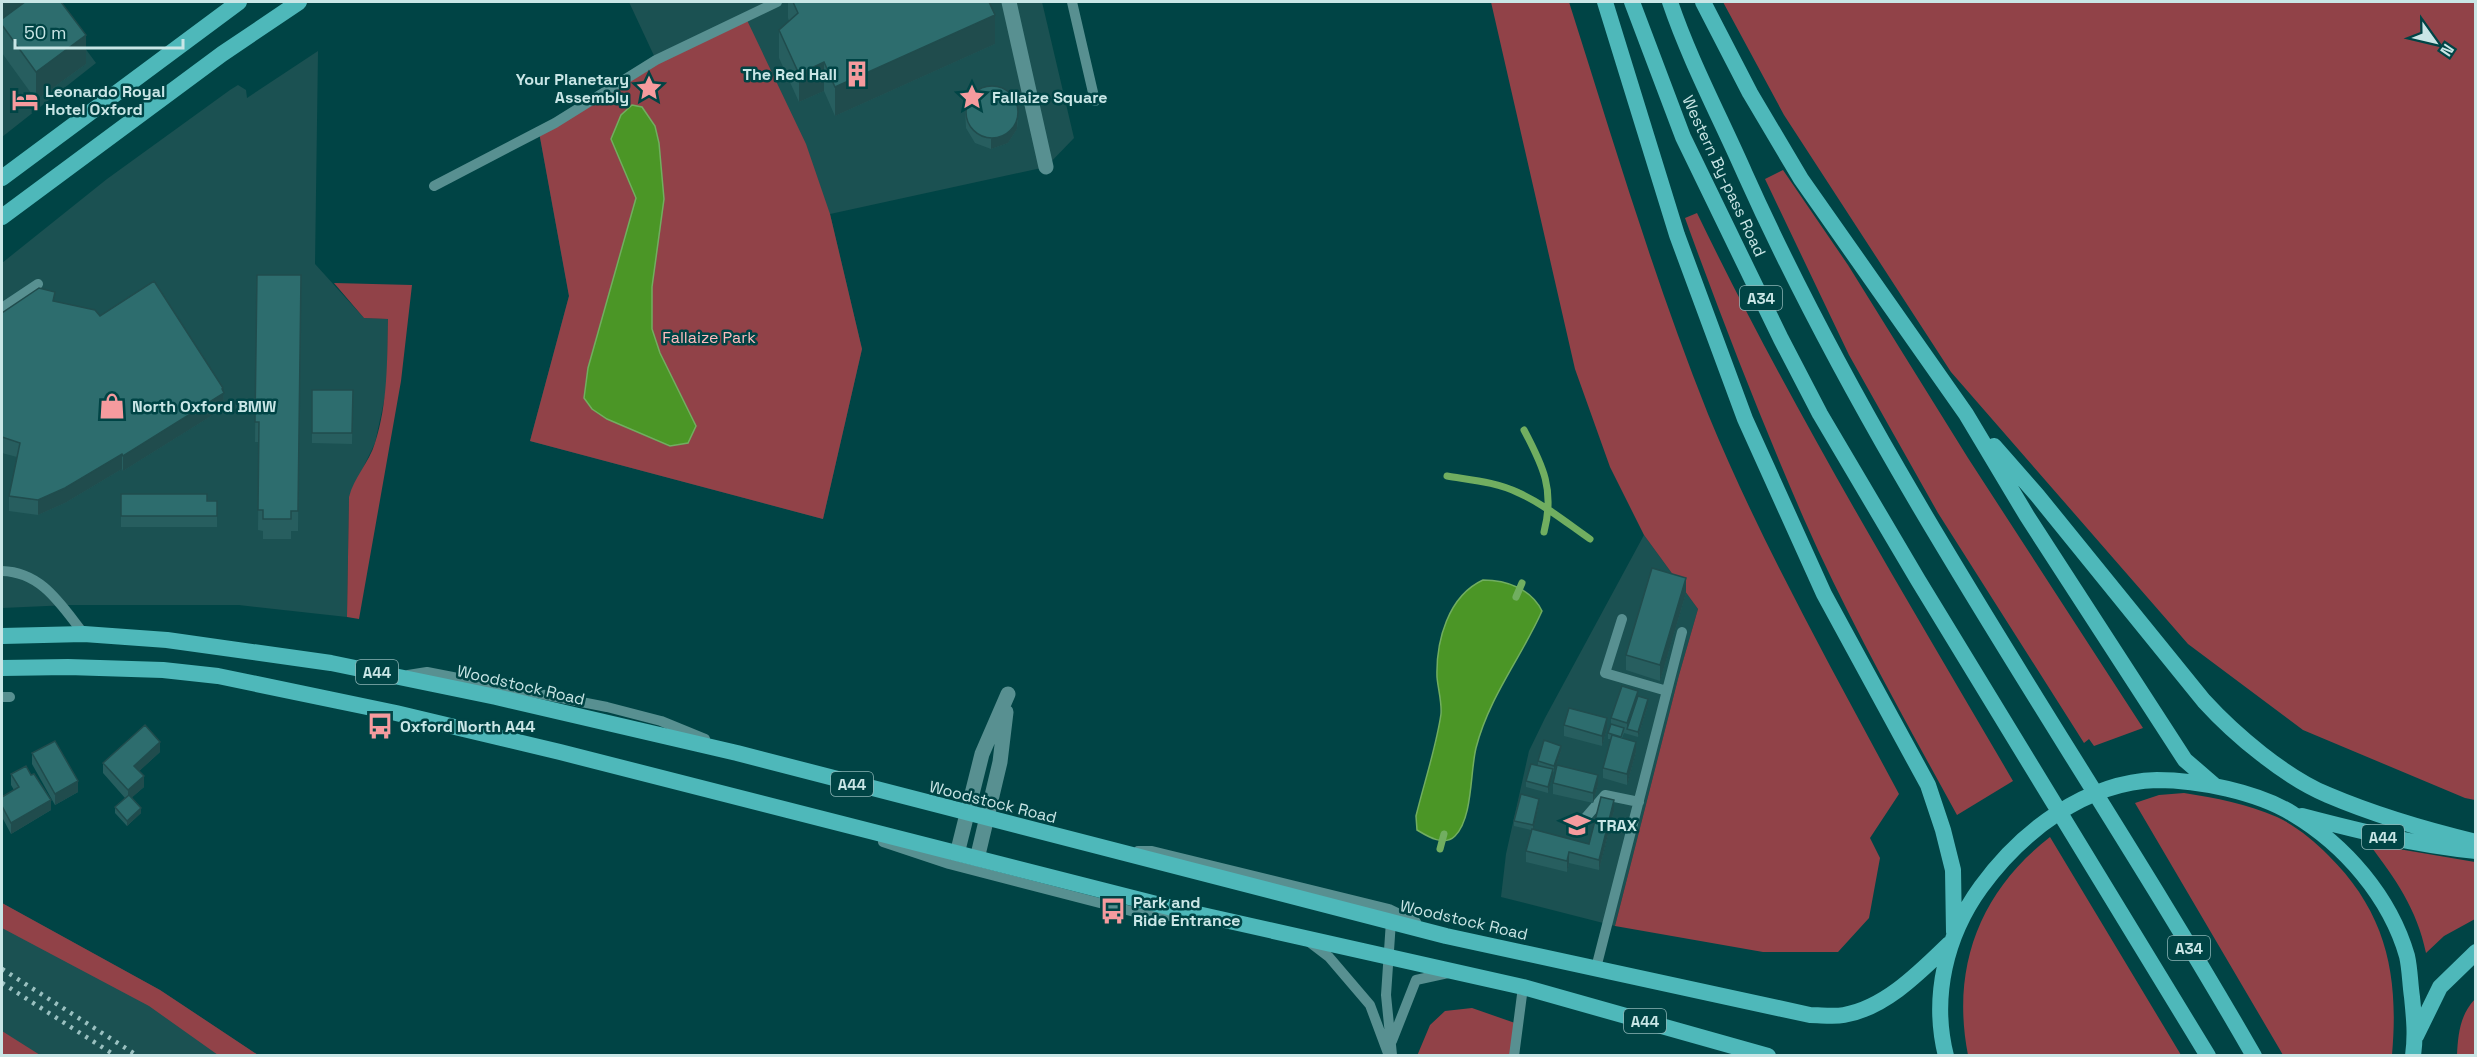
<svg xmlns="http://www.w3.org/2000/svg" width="2477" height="1057" font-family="'Space Grotesk',sans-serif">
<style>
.built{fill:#1b5152}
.green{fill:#914248}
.water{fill:#4b9626;stroke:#71ae60;stroke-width:1.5}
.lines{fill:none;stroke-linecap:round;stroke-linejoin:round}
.stream{stroke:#71ae60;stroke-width:7}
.service{stroke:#589091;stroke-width:10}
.minor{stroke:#589091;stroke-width:15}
.trunk{stroke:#4eb8ba;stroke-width:16}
.rail{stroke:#9ac0c0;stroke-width:4.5;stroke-dasharray:3 6;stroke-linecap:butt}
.wall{fill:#275e5f}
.shaded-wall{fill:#204c4d}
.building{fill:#2d6d6e;stroke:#204c4d;stroke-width:1.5}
.labels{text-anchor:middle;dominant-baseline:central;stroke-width:5;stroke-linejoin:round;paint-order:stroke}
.shield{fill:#004445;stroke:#8db5b6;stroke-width:1.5}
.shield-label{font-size:15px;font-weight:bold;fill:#c9e6e6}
.poi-label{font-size:16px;font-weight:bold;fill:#c9e6e6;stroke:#004445;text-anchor:start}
.street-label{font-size:16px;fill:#c9e6e6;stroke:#004445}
.park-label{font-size:16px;fill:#ffbcbe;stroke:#004445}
</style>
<rect width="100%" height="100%" fill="#004445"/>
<path class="built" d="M 2,2 L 51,2 L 96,63 L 2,137 Z
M 629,2 L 1042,2 L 1074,138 L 1046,167 L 830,214 L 862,349 L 823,519 L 530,441 L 569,296 L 539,132 L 656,60 Z
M 318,51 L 315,264 L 364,318 L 388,319 L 387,387 L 375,443 L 349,497 L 347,617 L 239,605 L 69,605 L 2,608 L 2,263 L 107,179 L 230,90 L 238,85 L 246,90 L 247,98 Z
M 1644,535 L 1698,609 L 1679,675 L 1615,926 L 1501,897 L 1506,854 L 1529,751 L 1545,718 Z
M 2,903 L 160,990 L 258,1055 L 2,1056 Z"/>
<path class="green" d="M 1491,2 L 1569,2 C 1613,140 1654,279 1708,414 C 1762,545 1832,669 1899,794 L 1870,838 L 1880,858 L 1869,918 L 1838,952 L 1763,952 L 1615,926 L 1679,675 L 1698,609 L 1644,535 L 1610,467 L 1575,369 Z
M 1723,2 L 2475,2 L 2475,800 L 2465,798 L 2303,730 L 2188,644 L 1951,372 L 1784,115 Z
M 745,16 L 806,144 L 830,214 L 862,349 L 823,519 L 530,441 L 569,296 L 539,132 L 656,60 Z
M 1783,170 L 1848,265 L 1968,458 L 2143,728 L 2094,746 L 2089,739 L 2084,743 L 1938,513 L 1849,355 L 1765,179 Z
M 1697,213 C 1791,408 1904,594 2013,781 L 1957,815 C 1904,718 1849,621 1804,519 C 1761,420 1722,320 1685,218 Z
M 334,283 L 412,285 L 401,381 L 359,619 L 347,617 L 349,497 C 354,477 369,463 375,443 C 388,403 387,361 388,319 L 364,318 Z
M 2184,793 C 2216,798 2247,804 2277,817 C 2296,826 2313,840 2328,855 C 2387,913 2399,976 2392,1055 L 2283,1055 L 2135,803 L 2159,795 Z
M 2050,837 L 2181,1055 L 1968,1055 C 1951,968 1979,892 2050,837 Z
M 2369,844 L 2475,862 L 2475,919 L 2444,936 L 2426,953 C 2417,909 2395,878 2369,844 Z
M 2,903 L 160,990 L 258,1055 L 218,1055 L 149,1006 L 2,928 Z
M 2475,999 L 2475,1055 L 2457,1055 C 2458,1034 2460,1015 2475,999 Z
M 1472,1008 L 1515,1023 L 1513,1055 L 1417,1056 L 1430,1025 L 1445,1011 Z
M 2,1031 L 40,1055 L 2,1055 Z"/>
<path class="water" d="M 632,105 L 642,107 L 655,126 L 659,143 L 664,199 L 652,287 L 652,329 L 660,353 L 696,426 L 688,443 L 670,446 L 607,419 L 592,409 L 584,398 L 588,368 L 636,198 L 611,139 L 621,115 Z
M 1483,580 C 1507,580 1531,589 1542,611 C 1521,658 1489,697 1476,748 C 1470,772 1473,818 1455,836 C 1444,847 1427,836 1417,830 L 1416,816 C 1424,783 1436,748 1441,714 C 1442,702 1438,689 1437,677 C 1436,641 1448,596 1483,580 Z"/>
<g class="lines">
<path class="stream" d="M 1524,430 C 1543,466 1555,490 1544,532
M 1447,476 C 1471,480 1497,482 1519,493 C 1545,505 1567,523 1590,539
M 1516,597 L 1522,583
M 1440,849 L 1444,834"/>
<path class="service" d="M 1072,2 L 1095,101
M 434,186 L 555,123 L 656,60 L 777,2
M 2,308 L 38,284
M 2,571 C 42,572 61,605 84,634
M 1622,619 L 1605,673 L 1667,691
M 408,675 L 427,672 L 607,707 L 661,721 L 705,739
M 2,697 L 10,697
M 1575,830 L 1605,795 L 1639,802
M 883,842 L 949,864 L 1150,916 L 1184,916
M 1138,851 L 1152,851 L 1389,909 L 1416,922
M 1391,921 L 1386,995 L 1392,1055
M 1308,941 L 1329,957 L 1370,1005 L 1389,1056
M 1596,968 L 1682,632
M 1392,1041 L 1416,980 L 1448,973
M 1514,1056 L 1523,987"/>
<path class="minor" d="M 1009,2 L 1046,167
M 957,854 L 982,754 L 1008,694
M 977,859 L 1000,762 L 1006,712"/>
<path class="trunk" d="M 1605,2 L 1677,235 L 1745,419 L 1824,594 L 1928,785 L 1943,830 L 1953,870 L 1954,932
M 1632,2 L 1683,137 L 1781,339 L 1820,414 L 1918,580 L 2208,1056
M 1670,2 C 1690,61 1720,117 1745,174 C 1884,484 2085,761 2254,1056
M 1703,2 L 1750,93 L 1801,179 L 1966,414 L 2027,516 L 2185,760 L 2214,785
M 2,178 L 239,2
M 2,217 L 222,54 L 299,2
M 1994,446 L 2037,495 L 2204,701 C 2235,735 2285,777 2328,795 C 2375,815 2426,830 2476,842
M 2,636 L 84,634 L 167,640 L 331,663 L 496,697 L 737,753 L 1446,936 L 1810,1015 C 1821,1015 1833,1017 1844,1015 C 1885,1008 1920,972 1949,944
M 2,668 L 68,667 L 163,670 L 218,676 L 396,713 L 560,752 L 1180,910 L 1523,987 L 1768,1056
M 2302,816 C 2359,831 2416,845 2476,851
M 2416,1036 L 2440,987 L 2476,952
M 1946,1056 C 1931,997 1946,935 1981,887 C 2021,832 2085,782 2157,780 C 2198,780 2258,792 2293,814 C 2345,845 2390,897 2407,956 C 2410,969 2410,984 2412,997 C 2414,1017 2416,1035 2413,1056"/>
<path class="rail" d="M 2,969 L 138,1056
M 2,983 L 116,1056"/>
</g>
<path class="wall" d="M 2,2 L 86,64 L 36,100 L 2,53 Z
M 788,2 L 989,2 L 995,44 L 835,116 L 824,91 L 799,102 L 779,58 L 779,30 L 789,21 L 788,18 Z
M 965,109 L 1018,120 L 1017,129 L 1008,143 L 991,149 L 975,143 L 966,128 Z
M 257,275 L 301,275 L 298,531 L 291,531 L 291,539 L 263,539 L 263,531 L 258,530 L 259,442 L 255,442 Z
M 55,301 L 100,316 L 223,392 L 224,408 L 123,471 L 122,469 L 65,503 L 38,515 L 9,511 L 9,496 L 17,457 L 2,453 L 2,313 Z
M 312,390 L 353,390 L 352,444 L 312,443 Z
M 121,494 L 217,501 L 217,527 L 121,527 Z
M 1686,593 L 1660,681 L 1626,670 L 1626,655 Z
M 1638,696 L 1648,705 L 1638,737 L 1624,733 L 1622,738 L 1636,752 L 1627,785 L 1603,778 L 1603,768 L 1611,739 L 1608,739 L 1608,733 L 1611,724 L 1611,718 Z
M 1564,725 L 1607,729 L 1602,746 L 1564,736 Z
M 1561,751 L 1554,772 L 1553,771 L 1548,793 L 1526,787 L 1526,781 L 1538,765 L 1538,761 Z
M 160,752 L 139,771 L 144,787 L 132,797 L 141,813 L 127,826 L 115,813 L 115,807 L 125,798 L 103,773 L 103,763 Z
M 32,753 L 78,792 L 55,805 L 32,764 Z
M 11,774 L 31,775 L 51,810 L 11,834 L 2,817 L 2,797 L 14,790 L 11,785 Z
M 1553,783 L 1598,785 L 1593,803 L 1553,794 Z
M 1539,804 L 1533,830 L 1589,844 L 1614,811 L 1599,870 L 1569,863 L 1567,872 L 1526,862 L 1526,851 L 1531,830 L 1514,826 L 1514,821 Z"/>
<path class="shaded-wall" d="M 3,2 L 38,2 L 2,25 L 2,3 Z
M 995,15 L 995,44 L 835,116 L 835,87 Z
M 86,35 L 86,64 L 36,100 L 36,72 Z
M 824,62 L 824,91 L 799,102 L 799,74 Z
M 1018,110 L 1017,129 L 1008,143 L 991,149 L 991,139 Z
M 223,388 L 224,408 L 123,471 L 123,456 Z
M 122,454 L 122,469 L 65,503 L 38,515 L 38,500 Z
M 1686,578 L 1686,593 L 1660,681 L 1660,665 Z
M 1638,691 L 1638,701 L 1627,729 L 1627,723 Z
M 1648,699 L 1648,705 L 1638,737 L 1638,732 Z
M 1607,718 L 1607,729 L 1602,746 L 1602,736 Z
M 160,742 L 160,752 L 134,776 L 134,766 Z
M 1636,742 L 1636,752 L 1627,785 L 1627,774 Z
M 1561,746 L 1561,751 L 1554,772 L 1554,766 Z
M 1553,769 L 1553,774 L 1548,793 L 1548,787 Z
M 1598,775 L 1598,785 L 1593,803 L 1593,793 Z
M 144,776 L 144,787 L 128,801 L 128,790 Z
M 78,781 L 78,792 L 55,805 L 55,794 Z
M 1539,799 L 1539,804 L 1533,831 L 1533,825 Z
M 51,800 L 51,810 L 11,834 L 11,823 Z
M 1614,800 L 1614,811 L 1599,870 L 1599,860 Z
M 141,808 L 141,813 L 127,826 L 127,821 Z
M 1569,852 L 1569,863 L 1567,872 L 1567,861 Z"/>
<path class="building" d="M 25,2 L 61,2 L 86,35 L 36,72 L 2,25 L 2,19 Z
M 793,2 L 989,2 L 995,15 L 835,87 L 824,62 L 799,74 L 779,30 L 798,13 Z
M966 112a26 26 0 1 1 52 0a26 26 0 1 1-52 0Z
M 257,275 L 301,275 L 298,511 L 291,511 L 291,519 L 263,519 L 263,510 L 258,510 L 259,422 L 255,422 Z
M 154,281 L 223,388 L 222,389 L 224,393 L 123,456 L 122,454 L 65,488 L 38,500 L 9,496 L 20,443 L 2,437 L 2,313 L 39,288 L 55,292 L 53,301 L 95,310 L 100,316 Z
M 312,390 L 353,390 L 352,433 L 312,433 Z
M 121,494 L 207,494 L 207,501 L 217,501 L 217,516 L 121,516 Z
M 1652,568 L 1686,578 L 1660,665 L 1626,655 Z
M 1622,686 L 1638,691 L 1627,723 L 1611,718 Z
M 1638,696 L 1648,699 L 1638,732 L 1627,729 Z
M 1569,708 L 1607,718 L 1602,736 L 1564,725 Z
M 1611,724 L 1624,728 L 1621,737 L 1608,733 Z
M 145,725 L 160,742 L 134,766 L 144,776 L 128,790 L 103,763 Z
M 1612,735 L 1636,742 L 1627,774 L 1603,768 Z
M 1544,740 L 1561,746 L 1554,766 L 1538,761 Z
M 55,741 L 78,781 L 55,794 L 32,753 Z
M 1531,764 L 1553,769 L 1548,787 L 1526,781 Z
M 1557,765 L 1598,775 L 1593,793 L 1553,783 Z
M 26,766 L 31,775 L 34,774 L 51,800 L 11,823 L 2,806 L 2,797 L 19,787 L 11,774 Z
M 1521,794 L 1539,799 L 1533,825 L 1514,821 Z
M 129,795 L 141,808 L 127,821 L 115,807 Z
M 1601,797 L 1614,800 L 1599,860 L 1569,852 L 1567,861 L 1526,851 L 1532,829 L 1589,844 Z"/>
<defs>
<g id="building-bare" transform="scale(2.07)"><path d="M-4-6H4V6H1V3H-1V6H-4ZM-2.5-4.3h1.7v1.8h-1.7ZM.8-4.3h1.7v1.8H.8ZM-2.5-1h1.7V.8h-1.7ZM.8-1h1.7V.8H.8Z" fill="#f59b9e" stroke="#004445" stroke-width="2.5" paint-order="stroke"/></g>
<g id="sight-bare" transform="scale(2.07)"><path d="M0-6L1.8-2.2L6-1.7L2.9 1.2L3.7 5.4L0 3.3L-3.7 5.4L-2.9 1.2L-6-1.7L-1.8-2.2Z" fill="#f59b9e" stroke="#004445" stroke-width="2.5" paint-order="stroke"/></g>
<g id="hotel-bare" transform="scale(2.07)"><path d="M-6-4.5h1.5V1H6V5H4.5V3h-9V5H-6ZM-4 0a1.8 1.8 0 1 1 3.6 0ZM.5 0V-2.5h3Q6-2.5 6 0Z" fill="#f59b9e" stroke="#004445" stroke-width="2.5" paint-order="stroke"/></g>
<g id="shop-bare" transform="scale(2.07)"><path d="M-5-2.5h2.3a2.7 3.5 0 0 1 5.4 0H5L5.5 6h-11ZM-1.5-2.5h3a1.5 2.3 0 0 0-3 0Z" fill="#f59b9e" stroke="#004445" stroke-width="2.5" paint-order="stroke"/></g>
<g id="bus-bare" transform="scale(2.07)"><path d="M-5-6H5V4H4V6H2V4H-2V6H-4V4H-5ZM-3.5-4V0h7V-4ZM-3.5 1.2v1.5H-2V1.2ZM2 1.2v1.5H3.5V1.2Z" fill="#f59b9e" stroke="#004445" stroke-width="2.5" paint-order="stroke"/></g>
<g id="university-bare" transform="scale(2.07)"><path d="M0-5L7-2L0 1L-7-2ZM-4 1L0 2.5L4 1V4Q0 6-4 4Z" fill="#f59b9e" stroke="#004445" stroke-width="2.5" paint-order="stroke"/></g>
</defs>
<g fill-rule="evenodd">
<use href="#building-bare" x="857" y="74"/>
<use href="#sight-bare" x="649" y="88"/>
<use href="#sight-bare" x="972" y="97"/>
<use href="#hotel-bare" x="25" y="100"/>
<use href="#shop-bare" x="112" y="406"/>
<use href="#bus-bare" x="380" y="726"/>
<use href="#university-bare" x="1577" y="825"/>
<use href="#bus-bare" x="1113" y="911"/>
</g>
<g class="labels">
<g class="shield">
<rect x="1740" y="286" width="42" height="24" rx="4.5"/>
<rect x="356" y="660" width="42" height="24" rx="4.5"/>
<rect x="831" y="772" width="42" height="24" rx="4.5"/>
<rect x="2362" y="825" width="42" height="24" rx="4.5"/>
<rect x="2168" y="936" width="42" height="24" rx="4.5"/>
<rect x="1624" y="1009" width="42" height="24" rx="4.5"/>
</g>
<g class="shield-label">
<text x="1761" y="298">A34</text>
<text x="377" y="672">A44</text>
<text x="852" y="784">A44</text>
<text x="2383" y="837">A44</text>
<text x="2189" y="948">A34</text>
<text x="1645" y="1021">A44</text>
</g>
<g class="poi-label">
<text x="837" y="74" text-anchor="end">The Red Hall</text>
<text x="629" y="79" text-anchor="end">Your Planetary<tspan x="629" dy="18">Assembly</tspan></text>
<text x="45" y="91">Leonardo Royal<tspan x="45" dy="18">Hotel Oxford</tspan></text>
<text x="992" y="97">Fallaize Square</text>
<text x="132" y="406">North Oxford BMW</text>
<text x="400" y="726">Oxford North A44</text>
<text x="1597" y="825">TRAX</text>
<text x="1133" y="902">Park and<tspan x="1133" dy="18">Ride Entrance</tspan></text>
</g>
<g class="street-label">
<text transform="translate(1724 176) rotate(65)">Western By-pass Road</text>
<text transform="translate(521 685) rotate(13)">Woodstock Road</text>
<text transform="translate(993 802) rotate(14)">Woodstock Road</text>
<text transform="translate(1464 920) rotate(13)">Woodstock Road</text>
</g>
<g class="park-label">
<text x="709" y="337">Fallaize Park</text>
</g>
</g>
<rect width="2477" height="1057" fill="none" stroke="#c9e6e6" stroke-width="6"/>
<g transform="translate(2435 42) rotate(124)" stroke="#004445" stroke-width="4.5" paint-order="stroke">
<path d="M0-4.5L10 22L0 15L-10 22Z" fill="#c9e6e6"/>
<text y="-9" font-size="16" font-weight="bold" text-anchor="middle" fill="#c9e6e6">N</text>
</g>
<path d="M15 39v9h168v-9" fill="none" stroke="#c9e6e6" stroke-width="3"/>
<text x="24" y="39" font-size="18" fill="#c9e6e6" stroke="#004445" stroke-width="4.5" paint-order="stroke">50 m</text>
</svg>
